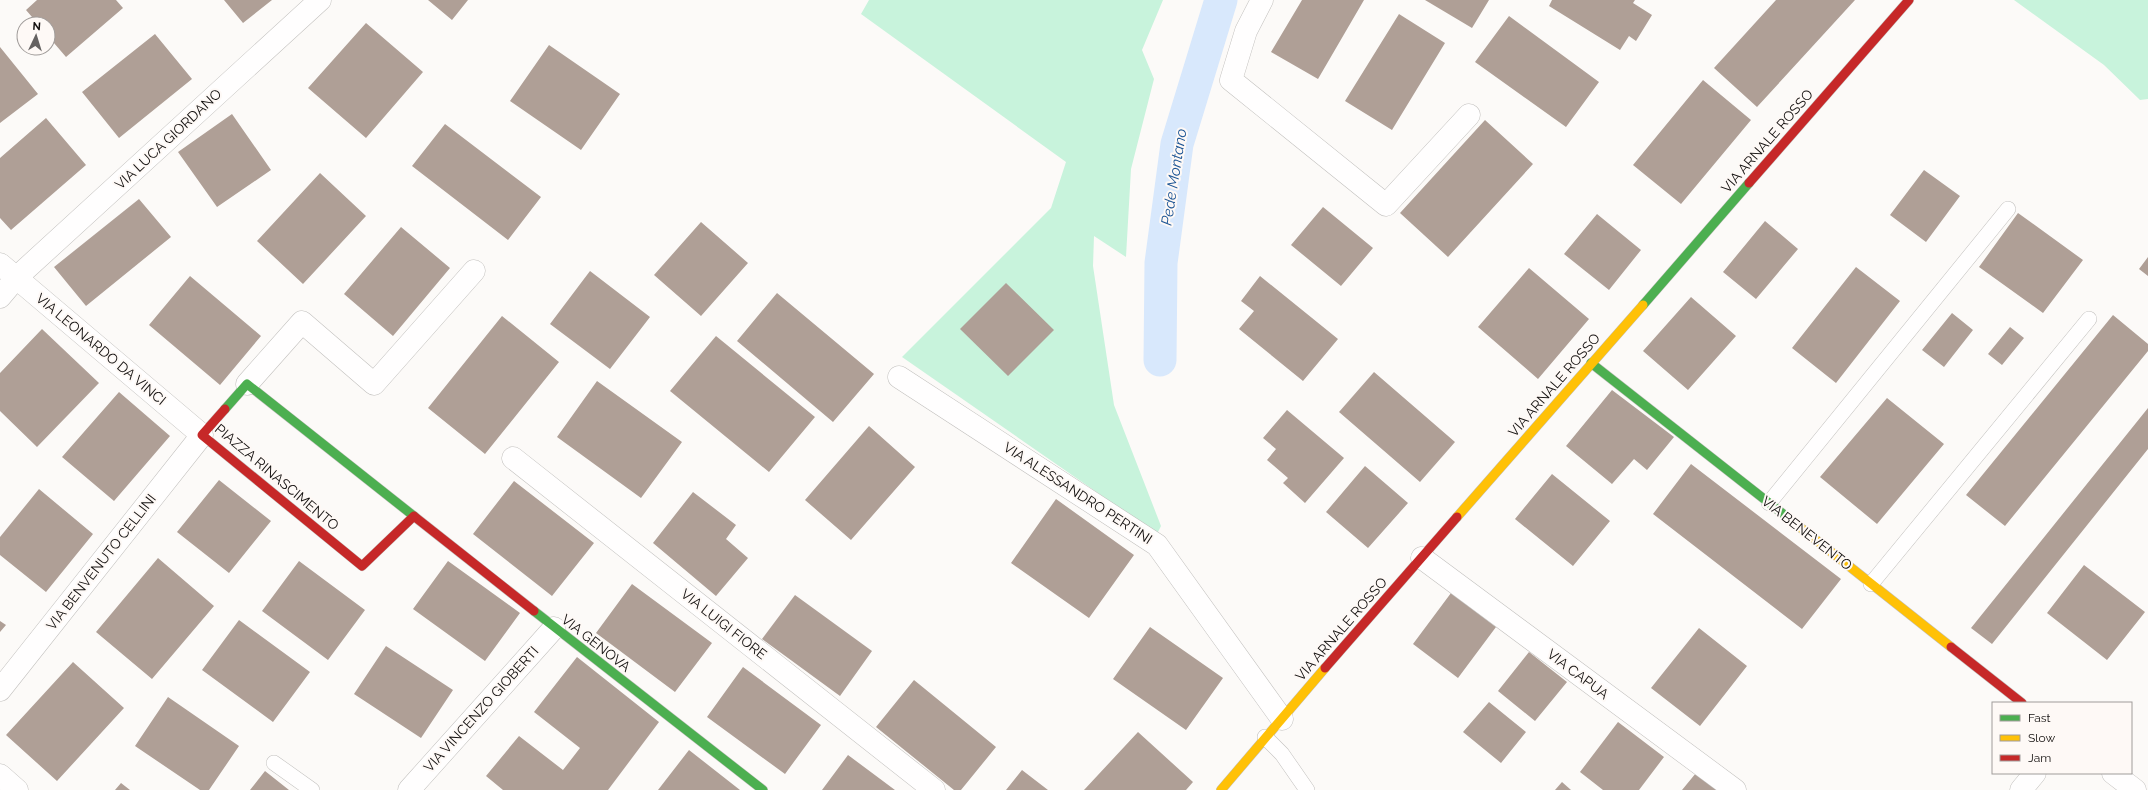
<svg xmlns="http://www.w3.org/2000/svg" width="2148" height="790" font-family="Raleway,sans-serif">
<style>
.green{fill:#c8f3dc}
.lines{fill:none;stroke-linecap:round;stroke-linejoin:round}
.canal{stroke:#d8e8fc;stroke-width:33}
.building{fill:#af9f96}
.lane-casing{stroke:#c2c0be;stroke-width:16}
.street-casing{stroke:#c2c0be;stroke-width:23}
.fast-casing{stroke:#c2c0be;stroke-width:10}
.slow-casing{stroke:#c2c0be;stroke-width:10}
.jam-casing{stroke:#c2c0be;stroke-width:10}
.lane{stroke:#fffefe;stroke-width:15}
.street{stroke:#fffefe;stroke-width:22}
.fast{stroke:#4caf50;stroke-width:9}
.slow{stroke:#ffc107;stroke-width:9}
.jam{stroke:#c62828;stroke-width:9}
.labels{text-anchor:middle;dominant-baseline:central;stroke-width:4;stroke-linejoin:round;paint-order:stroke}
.street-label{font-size:14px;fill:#13100f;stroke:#fef9f6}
.water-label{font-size:15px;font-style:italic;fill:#1b5494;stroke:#fef9f6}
</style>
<rect width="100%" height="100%" fill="#fcfaf8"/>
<path class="green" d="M 869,0 L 1163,0 L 1142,50 L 1154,79 L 1131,169 L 1126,257 L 1094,236 L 1093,266 L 1114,405 L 1161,526 L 1157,534 L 902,357 L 1051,208 L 1066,162 L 861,14 Z
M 2014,0 L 2148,0 L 2148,99 L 2140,100 L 2104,65 Z"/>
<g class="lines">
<path class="canal" d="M 1160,360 L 1161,263 L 1177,144 L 1221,0"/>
</g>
<path class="building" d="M 37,0 L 116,0 L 123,8 L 66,57 L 48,36 L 48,24 L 38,24 L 26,10 Z
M 224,0 L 272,0 L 243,23 Z
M 428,0 L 468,0 L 452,20 Z
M 1302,0 L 1364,0 L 1318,79 L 1271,52 Z
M 1425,0 L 1489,0 L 1472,28 Z
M 1552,0 L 1635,0 L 1633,3 L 1652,15 L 1636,41 L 1629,36 L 1620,50 L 1549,6 Z
M 1776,0 L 1855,0 L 1757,107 L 1714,68 Z
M 1399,14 L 1445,43 L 1392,130 L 1345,101 Z
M 1509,16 L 1599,82 L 1566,127 L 1475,62 Z
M 366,23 L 423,72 L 366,138 L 308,88 Z
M 155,34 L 192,79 L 119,138 L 82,92 Z
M 549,45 L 620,94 L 581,150 L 510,101 Z
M 0,47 L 38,94 L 0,123 Z
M 1703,80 L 1751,120 L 1681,204 L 1633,165 Z
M 232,114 L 271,170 L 217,207 L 178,152 Z
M 46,118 L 86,165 L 11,230 L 0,218 L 0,158 Z
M 1485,120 L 1533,164 L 1448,257 L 1400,213 Z
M 445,124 L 541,197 L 508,240 L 412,166 Z
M 1924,170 L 1960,196 L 1926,242 L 1890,215 Z
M 320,173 L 366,216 L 303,284 L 257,241 Z
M 139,199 L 171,237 L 86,306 L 54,267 Z
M 1323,207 L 1373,248 L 1341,286 L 1291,245 Z
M 2018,213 L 2083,260 L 2043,313 L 1979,267 Z
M 1597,214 L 1641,250 L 1609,290 L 1564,254 Z
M 1765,221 L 1798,249 L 1756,299 L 1723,272 Z
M 701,222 L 748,263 L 701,316 L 654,275 Z
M 401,227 L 450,268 L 393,336 L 344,294 Z
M 2148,257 L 2148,276 L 2139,269 Z
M 1856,267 L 1900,301 L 1836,383 L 1792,348 Z
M 1529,268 L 1589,319 L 1538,379 L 1478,327 Z
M 590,271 L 650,317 L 610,369 L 550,324 Z
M 190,276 L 261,336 L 220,385 L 149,325 Z
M 1260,276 L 1338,339 L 1303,381 L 1239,329 L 1254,311 L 1241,301 Z
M 1006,283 L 1054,330 L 1008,376 L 960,329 Z
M 777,293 L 874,374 L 833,422 L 737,341 Z
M 1691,297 L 1736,336 L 1688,390 L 1643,351 Z
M 1952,313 L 1973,330 L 1944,367 L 1922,350 Z
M 2113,315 L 2148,344 L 2148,351 L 2005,526 L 1966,495 Z
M 502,316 L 559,362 L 485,454 L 428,408 Z
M 2010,327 L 2024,338 L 2002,365 L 1988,354 Z
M 42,329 L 99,383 L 37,447 L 0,411 L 0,373 Z
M 716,336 L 815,417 L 769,472 L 670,391 Z
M 1374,372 L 1455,442 L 1420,482 L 1339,412 Z
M 597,381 L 682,442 L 641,498 L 557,437 Z
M 1612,390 L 1674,437 L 1647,470 L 1634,459 L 1612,484 L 1566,446 Z
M 119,392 L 170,436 L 114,501 L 62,457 Z
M 1887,398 L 1944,444 L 1877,524 L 1820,477 Z
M 2148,408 L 2148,449 L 1992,644 L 1971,628 Z
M 1287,410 L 1344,458 L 1305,503 L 1283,483 L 1288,478 L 1267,460 L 1276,449 L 1263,438 Z
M 869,426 L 915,467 L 851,540 L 805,500 Z
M 1691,464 L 1841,579 L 1802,629 L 1653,514 Z
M 1365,466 L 1408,503 L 1368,548 L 1326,512 Z
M 1552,474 L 1610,521 L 1573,566 L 1515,519 Z
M 219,480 L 271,521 L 229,573 L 177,532 Z
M 514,481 L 594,543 L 552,596 L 473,534 Z
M 39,489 L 93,534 L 46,592 L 0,555 L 0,537 Z
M 693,492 L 736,525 L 726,539 L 748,558 L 716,596 L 653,543 Z
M 1056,499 L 1134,555 L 1089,618 L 1011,563 Z
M 158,558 L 214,606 L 152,679 L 96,632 Z
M 299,561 L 365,610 L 328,660 L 262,611 Z
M 448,561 L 520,613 L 485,661 L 413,609 Z
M 2084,565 L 2145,612 L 2107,660 L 2047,613 Z
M 632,584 L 712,643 L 675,692 L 596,633 Z
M 1451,593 L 1496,627 L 1458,678 L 1413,644 Z
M 795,595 L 872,651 L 840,696 L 762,639 Z
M 239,620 L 310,672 L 273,722 L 202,670 Z
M 0,621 L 6,625 L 0,632 Z
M 1150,627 L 1223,678 L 1186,730 L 1113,679 Z
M 1699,628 L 1747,666 L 1700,726 L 1651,688 Z
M 386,646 L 453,690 L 421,738 L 354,694 Z
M 1529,652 L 1567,682 L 1535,721 L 1498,691 Z
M 577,657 L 659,722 L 608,790 L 503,790 L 486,776 L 519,736 L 563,770 L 580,748 L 534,712 Z
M 73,662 L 124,708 L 57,781 L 6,735 Z
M 743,667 L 821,725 L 785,774 L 707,717 Z
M 914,680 L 996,747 L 961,790 L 954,790 L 876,727 Z
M 168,697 L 239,746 L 209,790 L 200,790 L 135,746 Z
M 1489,702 L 1526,732 L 1501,763 L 1463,732 Z
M 1618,722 L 1664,757 L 1639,790 L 1603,790 L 1580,772 Z
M 1138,732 L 1193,782 L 1186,790 L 1084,790 Z
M 689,750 L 740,790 L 658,790 Z
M 848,755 L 895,790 L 822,790 Z
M 1022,770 L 1048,790 L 1006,790 Z
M 265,771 L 289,790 L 250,790 Z
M 1696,773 L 1719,790 L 1682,790 Z
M 1562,782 L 1571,790 L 1555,790 Z
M 121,783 L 130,790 L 115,790 Z"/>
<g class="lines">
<g class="lane-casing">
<path id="lane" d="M 1769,503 L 2008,209
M 1871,584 L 2089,319
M 1265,737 L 1282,754 L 1307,790
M 274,763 L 312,790"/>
</g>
<g class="street-casing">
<path id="street" d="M 1262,0 L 1246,31 L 1231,80 L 1386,205 L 1469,115
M 0,264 L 202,435 L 0,690
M 0,297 L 16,278 L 320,0
M 899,377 L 1157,545 L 1282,719
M 247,384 L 302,322 L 374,384 L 474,271
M 513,458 L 934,790
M 1422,558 L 1735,790
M 2113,773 L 2135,790
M 0,775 L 17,790
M 409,790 L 554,628
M 2021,790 L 2035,773"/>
</g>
<g class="fast-casing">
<path id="fast" d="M 1643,305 L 1749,183
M 1591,363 L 1801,528
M 225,409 L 247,384 L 415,517
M 534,611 L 763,790"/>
</g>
<g class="slow-casing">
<path id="slow" d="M 1457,517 L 1643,305
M 1801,528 L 1951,647
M 1221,790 L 1325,668"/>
</g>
<g class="jam-casing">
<path id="jam" d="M 1749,183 L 1909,0
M 225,409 L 202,435 L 362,566 L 414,516
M 415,517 L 534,611
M 1951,647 L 2022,703
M 1325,668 L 1457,517"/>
</g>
<use href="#lane" class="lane"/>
<use href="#street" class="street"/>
<use href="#fast" class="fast"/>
<use href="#slow" class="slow"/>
<use href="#jam" class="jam"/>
</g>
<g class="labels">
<g class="street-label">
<text transform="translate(168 139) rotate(-43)">VIA LUCA GIORDANO</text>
<text transform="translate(1767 141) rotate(-49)">VIA ARNALE ROSSO</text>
<text transform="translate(101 349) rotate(40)">VIA LEONARDO DA VINCI</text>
<text transform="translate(1554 385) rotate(-49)">VIA ARNALE ROSSO</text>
<text transform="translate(277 477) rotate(40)">PIAZZA RINASCIMENTO</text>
<text transform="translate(1078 493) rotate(33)">VIA ALESSANDRO PERTINI</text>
<text transform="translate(1807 533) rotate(38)">VIA BENEVENTO</text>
<text transform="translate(101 562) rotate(-52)">VIA BENVENUTO CELLINI</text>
<text transform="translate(724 624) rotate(38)">VIA LUIGI FIORE</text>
<text transform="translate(1341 629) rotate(-49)">VIA ARNALE ROSSO</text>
<text transform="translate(596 643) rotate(38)">VIA GENOVA</text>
<text transform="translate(1578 674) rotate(37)">VIA CAPUA</text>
<text transform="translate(481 709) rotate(-48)">VIA VINCENZO GIOBERTI</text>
</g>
<g class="water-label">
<text transform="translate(1174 177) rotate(-81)">Pede Montano</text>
</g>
</g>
<rect x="1992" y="702" width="140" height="72" fill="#fef9f6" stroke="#a09c9a"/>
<rect x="2000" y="715" width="20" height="6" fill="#4caf50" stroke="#a09c9a"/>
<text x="2028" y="722" font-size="12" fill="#13100f">Fast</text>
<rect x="2000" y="735" width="20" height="6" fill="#ffc107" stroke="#a09c9a"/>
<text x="2028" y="742" font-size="12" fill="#13100f">Slow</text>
<rect x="2000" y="755" width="20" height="6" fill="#c62828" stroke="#a09c9a"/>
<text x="2028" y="762" font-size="12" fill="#13100f">Jam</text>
<g transform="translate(36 36) rotate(4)"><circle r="19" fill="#fef9f6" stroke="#a09c9a"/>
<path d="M0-3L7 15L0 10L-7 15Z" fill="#656261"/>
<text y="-6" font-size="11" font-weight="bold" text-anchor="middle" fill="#13100f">N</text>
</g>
</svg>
